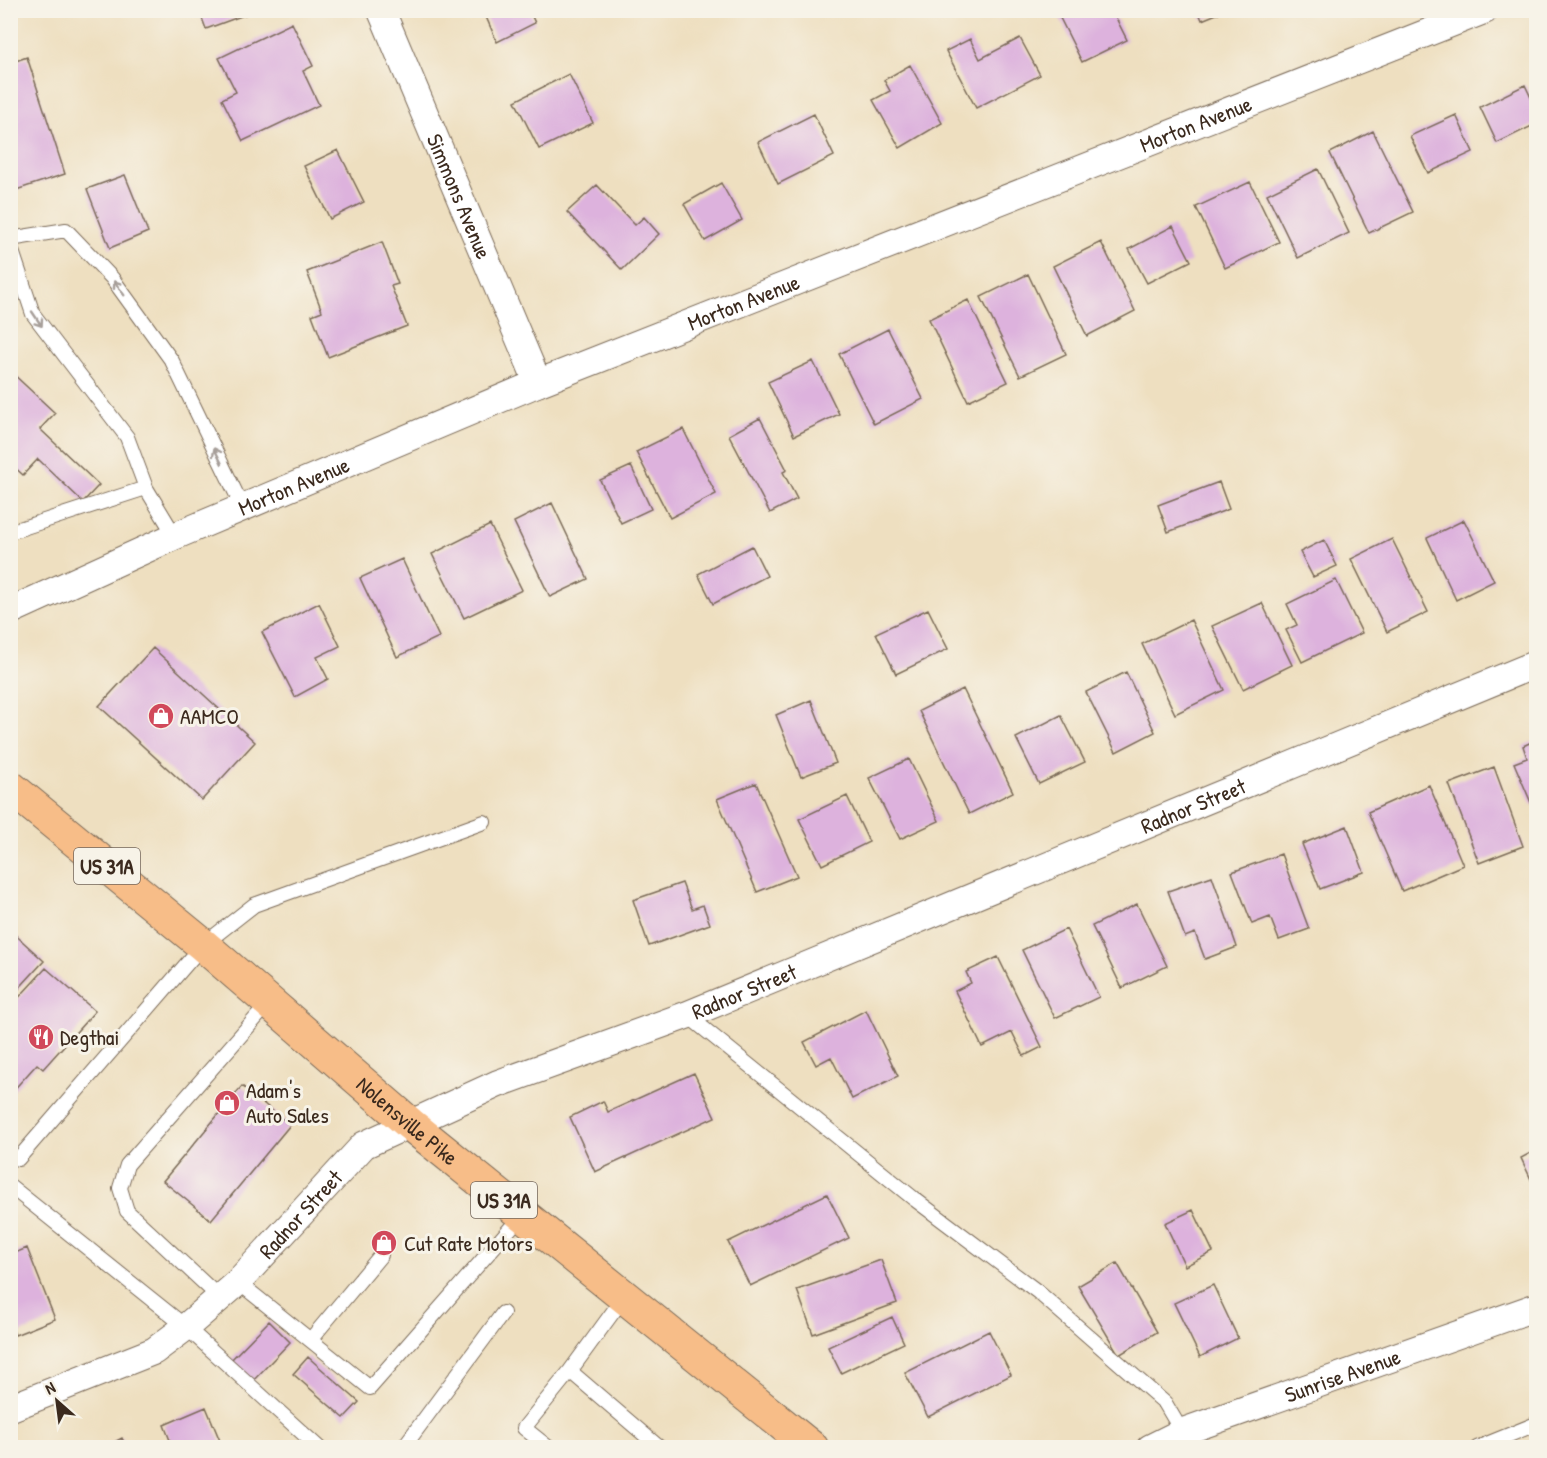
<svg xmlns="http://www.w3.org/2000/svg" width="1547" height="1458" font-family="'Patrick Hand',sans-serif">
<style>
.building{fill:#ddb2dd}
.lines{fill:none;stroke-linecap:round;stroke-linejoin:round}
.service-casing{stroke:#7a6957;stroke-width:16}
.minor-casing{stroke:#7a6957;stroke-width:29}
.primary-casing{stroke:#7a6957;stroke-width:35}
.service{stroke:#fff;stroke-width:14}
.minor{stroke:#fff;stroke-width:27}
.primary{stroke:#f7bd88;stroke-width:33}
.oneway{stroke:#a79f9a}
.labels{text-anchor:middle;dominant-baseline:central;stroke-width:6;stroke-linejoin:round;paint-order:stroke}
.shield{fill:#f7f3e8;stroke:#73665b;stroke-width:1.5}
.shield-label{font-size:21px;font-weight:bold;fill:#3b2a1e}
.street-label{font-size:22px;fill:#3b2a1e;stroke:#f7f3e8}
.poi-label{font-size:22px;fill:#3b2a1e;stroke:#f7f3e8;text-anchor:start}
</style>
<rect width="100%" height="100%" fill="#f7f3e8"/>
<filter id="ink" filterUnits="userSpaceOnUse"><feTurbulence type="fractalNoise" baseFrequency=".0167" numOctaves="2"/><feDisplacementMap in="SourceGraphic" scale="12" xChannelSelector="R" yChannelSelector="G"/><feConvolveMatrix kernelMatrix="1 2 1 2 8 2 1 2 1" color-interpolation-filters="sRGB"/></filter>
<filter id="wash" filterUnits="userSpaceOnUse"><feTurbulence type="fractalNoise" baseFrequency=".008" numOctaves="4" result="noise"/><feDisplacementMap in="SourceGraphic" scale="24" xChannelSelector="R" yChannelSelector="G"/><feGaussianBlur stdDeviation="1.35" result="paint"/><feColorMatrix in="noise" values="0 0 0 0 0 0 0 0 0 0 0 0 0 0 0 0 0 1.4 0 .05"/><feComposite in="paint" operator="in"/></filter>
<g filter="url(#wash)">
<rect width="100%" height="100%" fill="#eedfc0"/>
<g id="blocks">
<path class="building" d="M 199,10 L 255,10 L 255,11 L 206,29 Z
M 483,10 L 529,10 L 535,23 L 497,42 Z
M 1056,10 L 1112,10 L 1127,40 L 1082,62 Z
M 1198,10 L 1224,10 L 1224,11 L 1202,20 Z
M 292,23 L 313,66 L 303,71 L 319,105 L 243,141 L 222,99 L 236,92 L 219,58 Z
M 1020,38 L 1040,75 L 976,108 L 946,51 L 970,39 L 980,59 Z
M 27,57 L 65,174 L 10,192 L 10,63 Z
M 910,65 L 942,123 L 900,148 L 873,100 L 890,91 L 884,80 Z
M 569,74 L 593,123 L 539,149 L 515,101 Z
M 1525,85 L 1536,108 L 1536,124 L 1497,143 L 1480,107 Z
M 814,114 L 834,156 L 778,184 L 758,142 Z
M 1456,115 L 1473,152 L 1428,173 L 1410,136 Z
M 1373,131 L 1413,212 L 1369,233 L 1330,153 Z
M 338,150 L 364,202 L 330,219 L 304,166 Z
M 1318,169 L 1349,233 L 1298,258 L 1267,194 Z
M 125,175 L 148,232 L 110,248 L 87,189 Z
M 1250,182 L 1279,242 L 1225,268 L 1196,207 Z
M 721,183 L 742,220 L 705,241 L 684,204 Z
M 597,185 L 635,225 L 644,217 L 659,234 L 622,270 L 567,212 Z
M 1173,226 L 1191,261 L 1147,283 L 1129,249 Z
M 382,242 L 398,284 L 391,286 L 407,326 L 328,357 L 312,315 L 322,311 L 307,272 Z
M 1101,242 L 1135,311 L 1087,336 L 1053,266 Z
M 1028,274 L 1066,354 L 1020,376 L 981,297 Z
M 968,300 L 1008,382 L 968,401 L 929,319 Z
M 888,329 L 923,399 L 874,424 L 839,354 Z
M 813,361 L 839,414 L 794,436 L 768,382 Z
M 10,371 L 55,413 L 40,429 L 99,485 L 83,502 L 38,459 L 23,475 L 10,463 Z
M 760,418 L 787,470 L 783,472 L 797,499 L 770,513 L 729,435 Z
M 683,429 L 716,494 L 670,518 L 636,452 Z
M 631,466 L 651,509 L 621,523 L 600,480 Z
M 1219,482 L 1229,509 L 1168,532 L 1158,505 Z
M 552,503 L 588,579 L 550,597 L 514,522 Z
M 1464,520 L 1494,581 L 1456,600 L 1427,538 Z
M 490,525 L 522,590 L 464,618 L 432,554 Z
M 1392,539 L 1428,612 L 1387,632 L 1351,559 Z
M 1324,540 L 1337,566 L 1313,577 L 1300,552 Z
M 752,546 L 767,576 L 713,604 L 698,574 Z
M 402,559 L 439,637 L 397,657 L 360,578 Z
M 1336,580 L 1362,633 L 1302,662 L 1286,630 L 1297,625 L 1287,604 Z
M 319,603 L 340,646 L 317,657 L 328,679 L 295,697 L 262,632 Z
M 1262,603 L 1292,665 L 1243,689 L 1212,626 Z
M 928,609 L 948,649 L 896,674 L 876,633 Z
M 1191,620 L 1224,690 L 1175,714 L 1142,644 Z
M 153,648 L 255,742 L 202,800 L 99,706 Z
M 1126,672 L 1155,732 L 1116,752 L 1086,692 Z
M 963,689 L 1013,792 L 969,814 L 919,711 Z
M 811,700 L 836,763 L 801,777 L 776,715 Z
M 1061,715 L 1085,762 L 1039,784 L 1016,738 Z
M 1536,740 L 1536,803 L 1532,805 L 1514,763 L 1527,758 L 1523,746 Z
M 909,759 L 939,821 L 900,839 L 869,778 Z
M 1494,767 L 1523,846 L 1479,863 L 1449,784 Z
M 756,783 L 797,876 L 757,892 L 717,799 Z
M 1429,785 L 1463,865 L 1402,891 L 1368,812 Z
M 847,796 L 869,842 L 822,865 L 799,819 Z
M 1347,826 L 1364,872 L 1320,889 L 1302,844 Z
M 1281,854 L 1309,929 L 1279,940 L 1270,917 L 1252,924 L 1232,872 Z
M 1212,876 L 1237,947 L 1205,959 L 1195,933 L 1185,937 L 1168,891 Z
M 682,883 L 692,909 L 703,905 L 710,924 L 649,946 L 633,900 Z
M 1137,904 L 1167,966 L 1122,988 L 1092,926 Z
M 1066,929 L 1099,997 L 1055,1018 L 1022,950 Z
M 10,930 L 44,961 L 10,998 Z
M 998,957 L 1042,1047 L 1024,1056 L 1012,1032 L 982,1047 L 955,991 L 971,983 L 966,972 Z
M 46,968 L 95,1011 L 43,1069 L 37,1064 L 10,1094 L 10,1007 Z
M 866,1010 L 898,1076 L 852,1099 L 831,1057 L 816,1065 L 804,1042 Z
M 694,1073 L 715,1117 L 595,1172 L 570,1117 L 603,1101 L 608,1112 Z
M 242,1086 L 290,1125 L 211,1220 L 163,1181 Z
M 1536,1150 L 1536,1190 L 1521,1158 Z
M 827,1194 L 849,1238 L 750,1286 L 728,1242 Z
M 1193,1210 L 1213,1252 L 1185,1266 L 1165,1223 Z
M 27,1248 L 55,1319 L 15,1335 L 10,1323 L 10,1255 Z
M 881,1260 L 897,1303 L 813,1334 L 797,1290 Z
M 1117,1263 L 1157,1332 L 1119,1355 L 1078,1286 Z
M 1213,1285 L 1238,1338 L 1200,1357 L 1174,1303 Z
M 892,1317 L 904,1343 L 841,1373 L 828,1347 Z
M 269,1321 L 290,1342 L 251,1383 L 229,1362 Z
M 989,1331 L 1011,1375 L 928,1417 L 905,1373 Z
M 308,1357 L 359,1402 L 344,1418 L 293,1374 Z
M 206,1407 L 223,1448 L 173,1448 L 164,1425 Z
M 122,1438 L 127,1448 L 103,1448 Z"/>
</g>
</g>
<g filter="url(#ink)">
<use href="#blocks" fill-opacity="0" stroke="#7a6957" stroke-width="1.5"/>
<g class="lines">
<g class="service-casing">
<path id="service" d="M 10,239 L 66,230 L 112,278 L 172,361 L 243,508
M 10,245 L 33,314 L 127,437 L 146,488
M 10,532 L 146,488 L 175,536
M 687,1015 L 913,1198 L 1038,1292 L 1165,1403 L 1182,1432
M 18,1159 L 203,945 L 254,905 L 484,822
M 10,1186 L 186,1327 L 319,1448
M 238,1282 L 370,1388 L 522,1215
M 220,1298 L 127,1211 L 120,1188 L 127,1165 L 269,1003
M 311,1339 L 381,1255
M 570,1371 L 660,1448
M 403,1448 L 503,1313
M 549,1448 L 524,1428 L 570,1371 L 624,1297
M 1477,1448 L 1536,1424"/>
</g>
<g class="minor-casing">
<g id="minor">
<path id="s1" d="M 381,10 L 538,383"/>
<path id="s2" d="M 10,611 L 175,536 L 538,383 L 1485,10"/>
<path id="s3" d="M 10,1408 L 154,1351 L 186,1327 L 238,1282 L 364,1145 L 497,1084 L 687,1015 L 1536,664"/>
<path id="s4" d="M 1150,1448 L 1182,1432 L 1536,1307"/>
</g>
</g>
<g class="primary-casing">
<g id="primary">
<path id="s5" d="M 10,787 L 203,945 L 410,1124 L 812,1448"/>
</g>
</g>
<use href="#service" class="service"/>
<use href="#minor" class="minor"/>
<use href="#primary" class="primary"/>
</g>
<defs><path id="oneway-shaft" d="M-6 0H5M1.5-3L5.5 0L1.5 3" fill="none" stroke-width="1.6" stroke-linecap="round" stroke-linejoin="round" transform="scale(1.5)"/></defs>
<g class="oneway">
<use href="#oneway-shaft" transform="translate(119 288) rotate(-126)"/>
<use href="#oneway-shaft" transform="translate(37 319) rotate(56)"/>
<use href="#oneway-shaft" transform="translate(218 456) rotate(-116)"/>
</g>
</g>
<defs>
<g id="shop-disc" transform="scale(1.35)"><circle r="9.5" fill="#d1495b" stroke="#f7f3e8"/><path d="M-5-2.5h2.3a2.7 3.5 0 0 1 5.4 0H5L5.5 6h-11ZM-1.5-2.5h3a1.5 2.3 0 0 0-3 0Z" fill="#fff"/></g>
<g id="restaurant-disc" transform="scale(1.35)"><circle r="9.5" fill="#d1495b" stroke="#f7f3e8"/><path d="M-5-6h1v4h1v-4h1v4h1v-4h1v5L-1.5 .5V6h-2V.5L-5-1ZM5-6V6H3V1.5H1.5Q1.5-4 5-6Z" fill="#fff"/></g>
</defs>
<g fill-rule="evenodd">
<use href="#shop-disc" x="161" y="716"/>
<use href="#restaurant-disc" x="41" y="1037"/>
<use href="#shop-disc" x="227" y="1103"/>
<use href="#shop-disc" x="384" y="1243"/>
</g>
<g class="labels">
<g class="shield">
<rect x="74" y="848" width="66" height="36" rx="4.5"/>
<rect x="471" y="1182" width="66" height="36" rx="4.5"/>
</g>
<g class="shield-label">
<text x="107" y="866">US 31A</text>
<text x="504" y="1200">US 31A</text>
</g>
<g class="street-label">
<text stroke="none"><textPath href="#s2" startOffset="1282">Morton Avenue</textPath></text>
<text stroke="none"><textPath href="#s1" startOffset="202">Simmons Avenue</textPath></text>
<text stroke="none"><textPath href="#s2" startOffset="796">Morton Avenue</textPath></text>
<text stroke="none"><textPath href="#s2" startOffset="310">Morton Avenue</textPath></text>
<text stroke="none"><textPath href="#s3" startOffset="1346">Radnor Street</textPath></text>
<text stroke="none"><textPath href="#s3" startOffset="860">Radnor Street</textPath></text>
<text stroke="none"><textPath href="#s5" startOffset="519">Nolensville Pike</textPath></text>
<text stroke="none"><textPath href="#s3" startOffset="356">Radnor Street</textPath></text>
<text stroke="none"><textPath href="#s4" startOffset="206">Sunrise Avenue</textPath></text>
</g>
<g class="poi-label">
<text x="180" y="716">AAMCO</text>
<text x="60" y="1037">Degthai</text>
<text x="246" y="1090">Adam's<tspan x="246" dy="25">Auto Sales</tspan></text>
<text x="404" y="1243">Cut Rate Motors</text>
</g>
</g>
<rect width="1547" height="1458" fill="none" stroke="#f7f3e8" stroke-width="36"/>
<g transform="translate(57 1401) rotate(332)" stroke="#f7f3e8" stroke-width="4.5" paint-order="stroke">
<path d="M0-4.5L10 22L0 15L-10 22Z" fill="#3b2a1e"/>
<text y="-9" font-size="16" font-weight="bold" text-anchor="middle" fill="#3b2a1e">N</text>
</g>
</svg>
